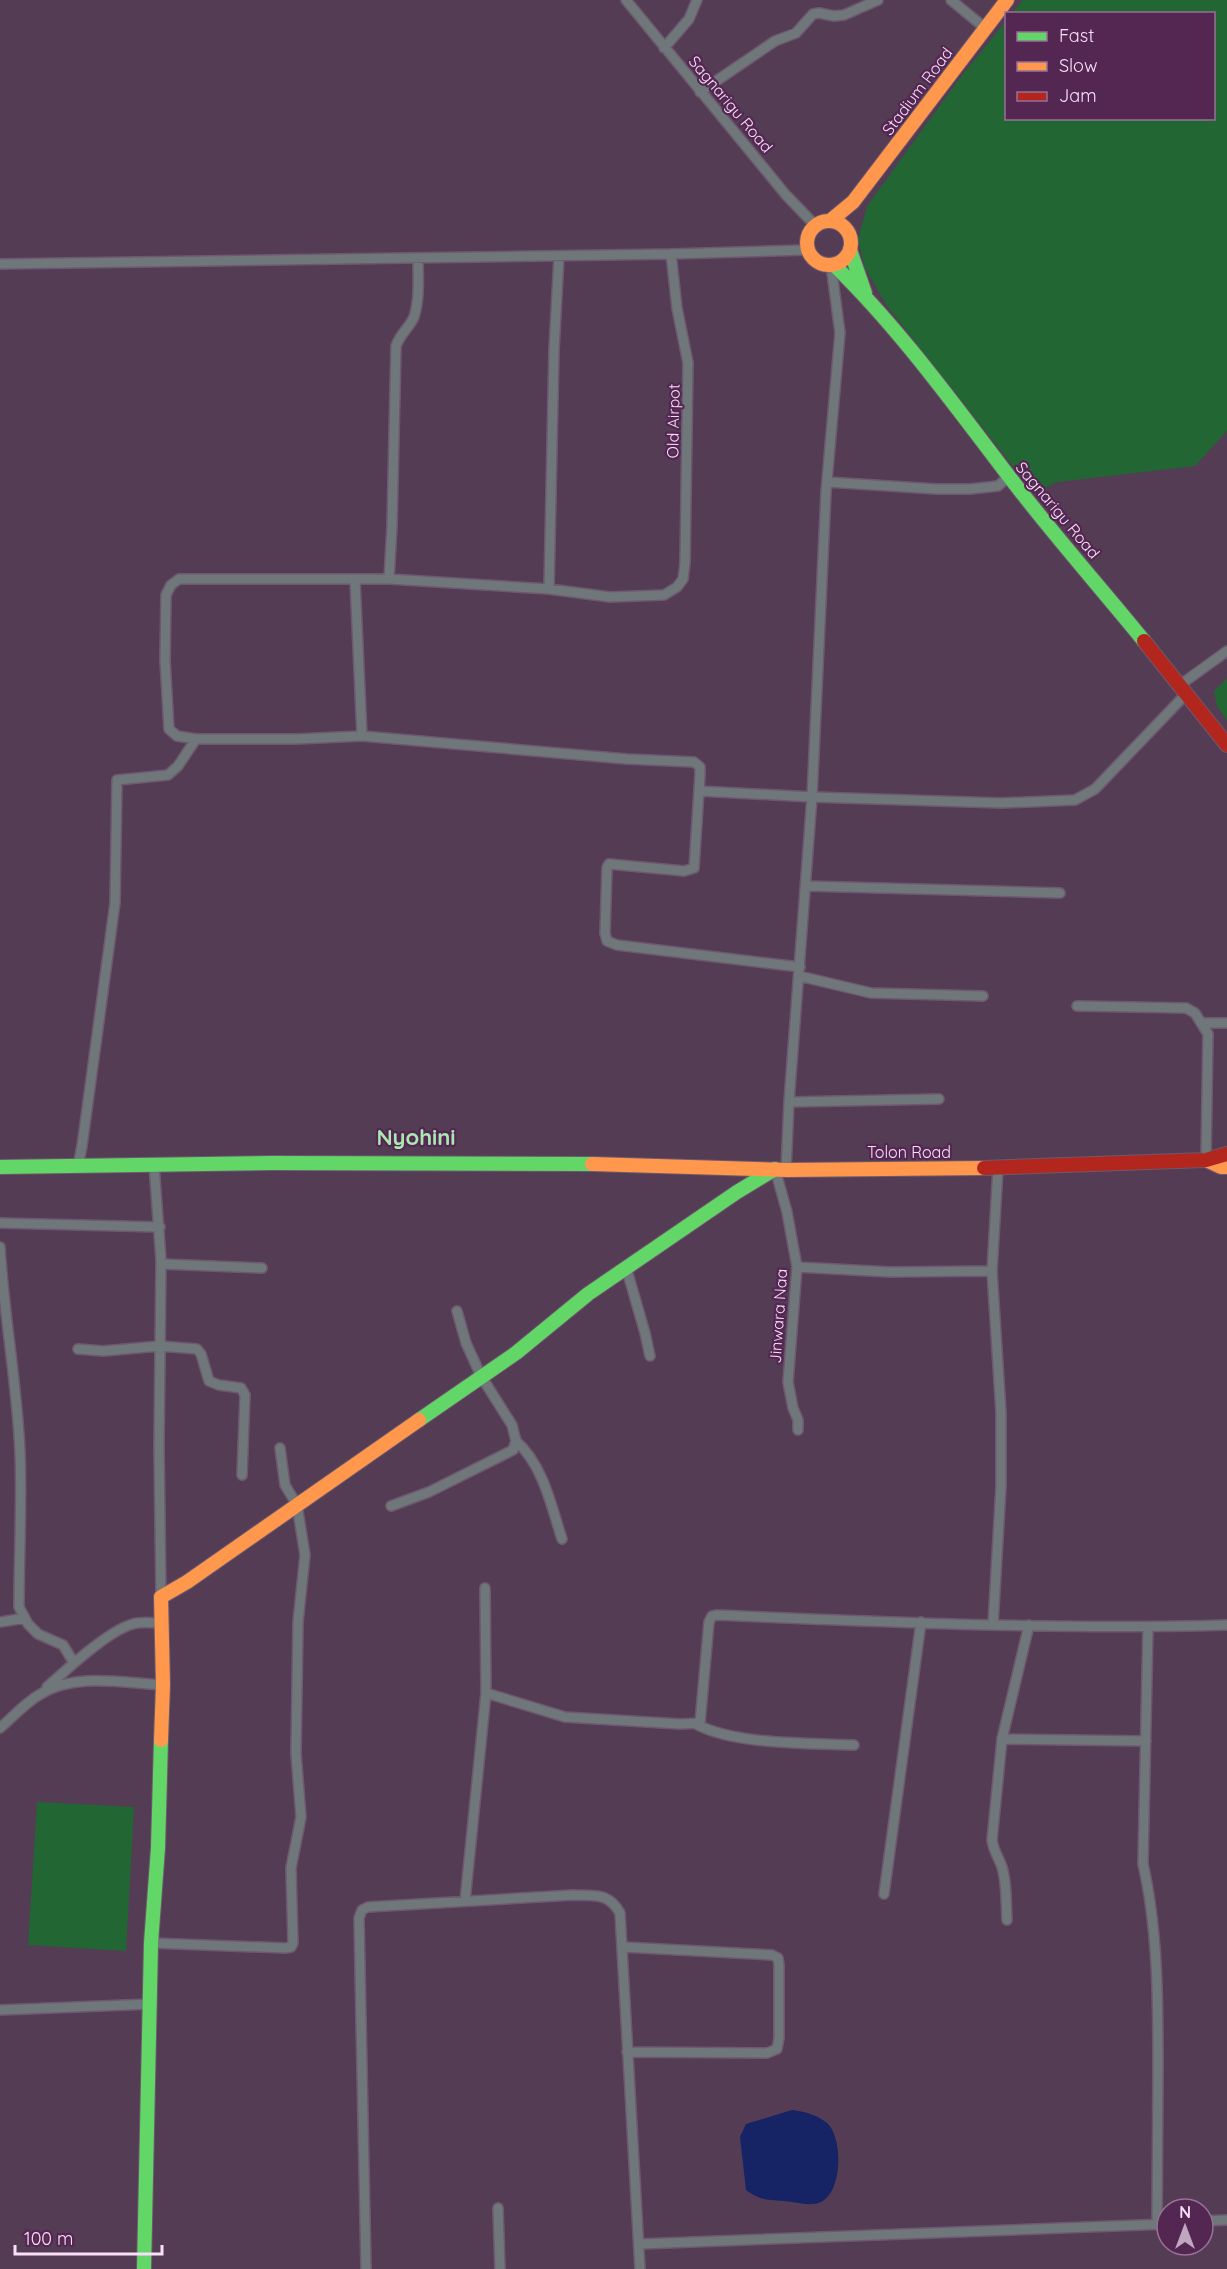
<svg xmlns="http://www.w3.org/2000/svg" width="1227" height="2269" font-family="Quicksand,sans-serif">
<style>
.green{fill:#226634}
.water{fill:#162365}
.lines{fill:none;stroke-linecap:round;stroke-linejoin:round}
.street-casing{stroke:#6d596d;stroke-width:12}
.fast-casing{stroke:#6d596d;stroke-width:16}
.slow-casing{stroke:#6d596d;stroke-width:16}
.jam-casing{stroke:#6d596d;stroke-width:16}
.street{stroke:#6f777b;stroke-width:9}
.fast{stroke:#63d668;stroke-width:14}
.slow{stroke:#ff974d;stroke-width:14}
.jam{stroke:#b3261e;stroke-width:14}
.labels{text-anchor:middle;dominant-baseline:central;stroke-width:4.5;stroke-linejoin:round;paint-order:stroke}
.street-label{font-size:16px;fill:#fbdffa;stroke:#542753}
.district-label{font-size:22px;font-weight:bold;fill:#a9e8b0;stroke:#542753}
</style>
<rect width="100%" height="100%" fill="#543c54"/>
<path class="green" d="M 1023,0 L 1227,0 L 1227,431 L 1195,466 L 1057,482 L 1034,493 L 887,306 L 865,268 L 858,239 L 867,206 L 960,78 L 1006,21 L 1006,118 L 1214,118 L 1214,14 L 1012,13 Z
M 1227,678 L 1227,721 L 1217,706 L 1214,691 Z
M 37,1802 L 134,1807 L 126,1951 L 28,1945 Z"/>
<path class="water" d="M 792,2110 C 805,2112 816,2114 827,2123 C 843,2137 843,2191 821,2202 C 810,2207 796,2202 784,2201 C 766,2199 761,2201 746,2190 L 740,2137 L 746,2124 Z"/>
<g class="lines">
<g class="street-casing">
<path id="street" d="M 626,0 L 786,195 L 815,225
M 951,0 L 985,28
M 664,48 L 689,19 L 697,0
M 700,92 L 775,41 L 796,33 L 813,14 L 819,13 L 834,16 L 844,15 L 878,0
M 671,254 L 677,308 L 688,363 L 685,563 L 683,579 L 677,587 L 664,595 L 610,597 L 549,589 L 389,579 L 179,579 L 171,585 L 166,595 L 165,660 L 169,729 L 177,736 L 196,739 L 296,739 L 362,736 L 627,759 L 694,762 L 700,767 L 700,775 L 694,868 L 684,871 L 609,864 L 607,868 L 605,933 L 607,941 L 617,945 L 800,967
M 0,264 L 671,254 L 807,250
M 827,482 L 936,489 L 970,489 L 998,486 L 1009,476
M 389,579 L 392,526 L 396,346 C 400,334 409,328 414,317 C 420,299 418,276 418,258
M 355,580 L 362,736
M 549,589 L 554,350 L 559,256
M 1180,685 L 1227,651
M 699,791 L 812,797 L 1001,803 L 1075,800 L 1095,789 L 1187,693
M 806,886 L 1060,893
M 799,976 L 871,993 L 983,996
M 1077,1006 L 1186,1008 L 1195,1013 L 1208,1034 L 1206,1160
M 1203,1023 L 1227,1023
M 789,1102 L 939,1099
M 154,1165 L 161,1260 L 159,1446 L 161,1597
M 78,1166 L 82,1146 L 115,903 L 117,780 L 168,775 L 178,766 L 196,739
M 775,1169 L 787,1212 L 797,1267 L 788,1382 L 793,1408 L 798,1420 L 798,1430
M 786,1170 L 789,1102 L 812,797 L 826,492 L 840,333 L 831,265
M 0,1223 L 160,1227
M 0,1247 C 4,1316 17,1383 20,1452 C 22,1503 19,1555 19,1607 L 28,1624 L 38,1634 L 63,1645 L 74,1663
M 161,1264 L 262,1268
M 626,1267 L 645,1333 L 650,1356
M 797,1267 L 890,1272 L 992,1271
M 78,1349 L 103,1351 L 160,1346 L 197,1349 L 201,1354 L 209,1381 L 219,1385 L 241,1388 L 245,1395 L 242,1475
M 516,1441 C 543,1465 551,1505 562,1539
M 391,1506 L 429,1492 L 513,1450 L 516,1441 L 512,1425 L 481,1376 L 466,1343 L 457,1311
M 0,1622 L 25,1618
M 993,1625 L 1001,1486 L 1001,1413 L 992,1271 L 998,1168
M 1148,1627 L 1143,1864 C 1158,1930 1158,2001 1158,2069 C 1158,2121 1157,2173 1157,2225
M 47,1687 C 66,1670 109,1630 133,1624 C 141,1621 152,1623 161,1623
M 486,1693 L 565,1717 L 680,1724 L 700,1723 L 709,1622 L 712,1616 L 716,1615 C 886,1622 1057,1630 1227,1625
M 696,1724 C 734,1745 810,1743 854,1745
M 0,1728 C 13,1717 25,1703 39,1695 C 74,1672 123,1683 163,1685
M 1002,1739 L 1146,1741
M 884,1894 L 921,1622
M 465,1901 L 486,1693 L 485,1588
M 1007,1920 C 1006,1904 1007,1887 1003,1871 C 1001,1860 994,1854 992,1840 L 1002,1739 L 1029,1625
M 151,1943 L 285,1948 L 291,1947 L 293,1943 L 291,1868 L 301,1817 L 296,1753 L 298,1622 L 305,1555 L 297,1505 L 285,1485 L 280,1448
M 623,1947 L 772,1955 L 778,1958 L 779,1965 L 779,2038 L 777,2049 L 767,2053 L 627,2052
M 0,2010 L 151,2004
M 498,2208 L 500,2269
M 1203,2221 L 1227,2220
M 640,2244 L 1167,2224
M 366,2269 L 359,1918 L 362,1910 L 368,1907 L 573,1895 C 595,1896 608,1892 620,1913 L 640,2269"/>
</g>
<g class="fast-casing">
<path id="fast" d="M 850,250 L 865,293
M 834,265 C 900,329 955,406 1011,479 C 1053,534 1100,587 1144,641
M 0,1167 L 271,1163 L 592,1164
M 419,1420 L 516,1353 L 588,1294 L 737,1192 L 775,1169
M 144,2269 L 151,1943 L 158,1848 L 161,1740"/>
</g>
<g class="slow-casing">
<path id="slow" d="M807 243a22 22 0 1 1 44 0a22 22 0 1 1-44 0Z
M 830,221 L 853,202 L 1007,0
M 1206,1160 L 1221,1167 L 1227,1167
M 592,1164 L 786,1170 L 984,1168
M 161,1740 L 163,1685 L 161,1597 L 187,1582 L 419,1420"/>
</g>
<g class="jam-casing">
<path id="jam" d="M 1144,641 L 1227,745
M 984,1168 L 1206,1160 L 1227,1154"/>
</g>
<use href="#street" class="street"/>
<use href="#fast" class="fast"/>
<use href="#slow" class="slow"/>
<use href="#jam" class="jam"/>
</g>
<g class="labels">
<g class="street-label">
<text transform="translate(917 91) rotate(-53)">Stadium Road</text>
<text transform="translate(731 104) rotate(50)">Sagnarigu Road</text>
<text transform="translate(673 421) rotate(-89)">Old Airpot</text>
<text transform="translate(1058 510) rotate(50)">Sagnarigu Road</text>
<text x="909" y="1152">Tolon Road</text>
<text transform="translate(778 1316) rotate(-86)">Jinwara Naa</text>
</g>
<g class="district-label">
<text x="416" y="1137">Nyohini</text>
</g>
</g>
<rect x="1005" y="12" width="210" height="108" fill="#542753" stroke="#977196" stroke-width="1.5"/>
<rect x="1017" y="32" width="30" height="9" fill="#63d668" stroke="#977196" stroke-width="1.5"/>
<text x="1059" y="42" font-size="18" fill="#fbdffa">Fast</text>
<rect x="1017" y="62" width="30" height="9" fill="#ff974d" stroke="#977196" stroke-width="1.5"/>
<text x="1059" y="72" font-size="18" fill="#fbdffa">Slow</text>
<rect x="1017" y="92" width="30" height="9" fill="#b3261e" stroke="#977196" stroke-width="1.5"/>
<text x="1059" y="102" font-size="18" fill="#fbdffa">Jam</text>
<g transform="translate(1185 2227)"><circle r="28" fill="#542753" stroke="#977196" stroke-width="1.5"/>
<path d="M0-4.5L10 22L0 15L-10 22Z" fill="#c1a6c0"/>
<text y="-9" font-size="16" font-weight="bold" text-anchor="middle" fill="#fbdffa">N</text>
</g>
<path d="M15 2245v9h147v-9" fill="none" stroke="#fbdffa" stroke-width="3"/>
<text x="24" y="2245" font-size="18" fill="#fbdffa" stroke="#542753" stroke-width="4.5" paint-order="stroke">100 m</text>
</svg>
